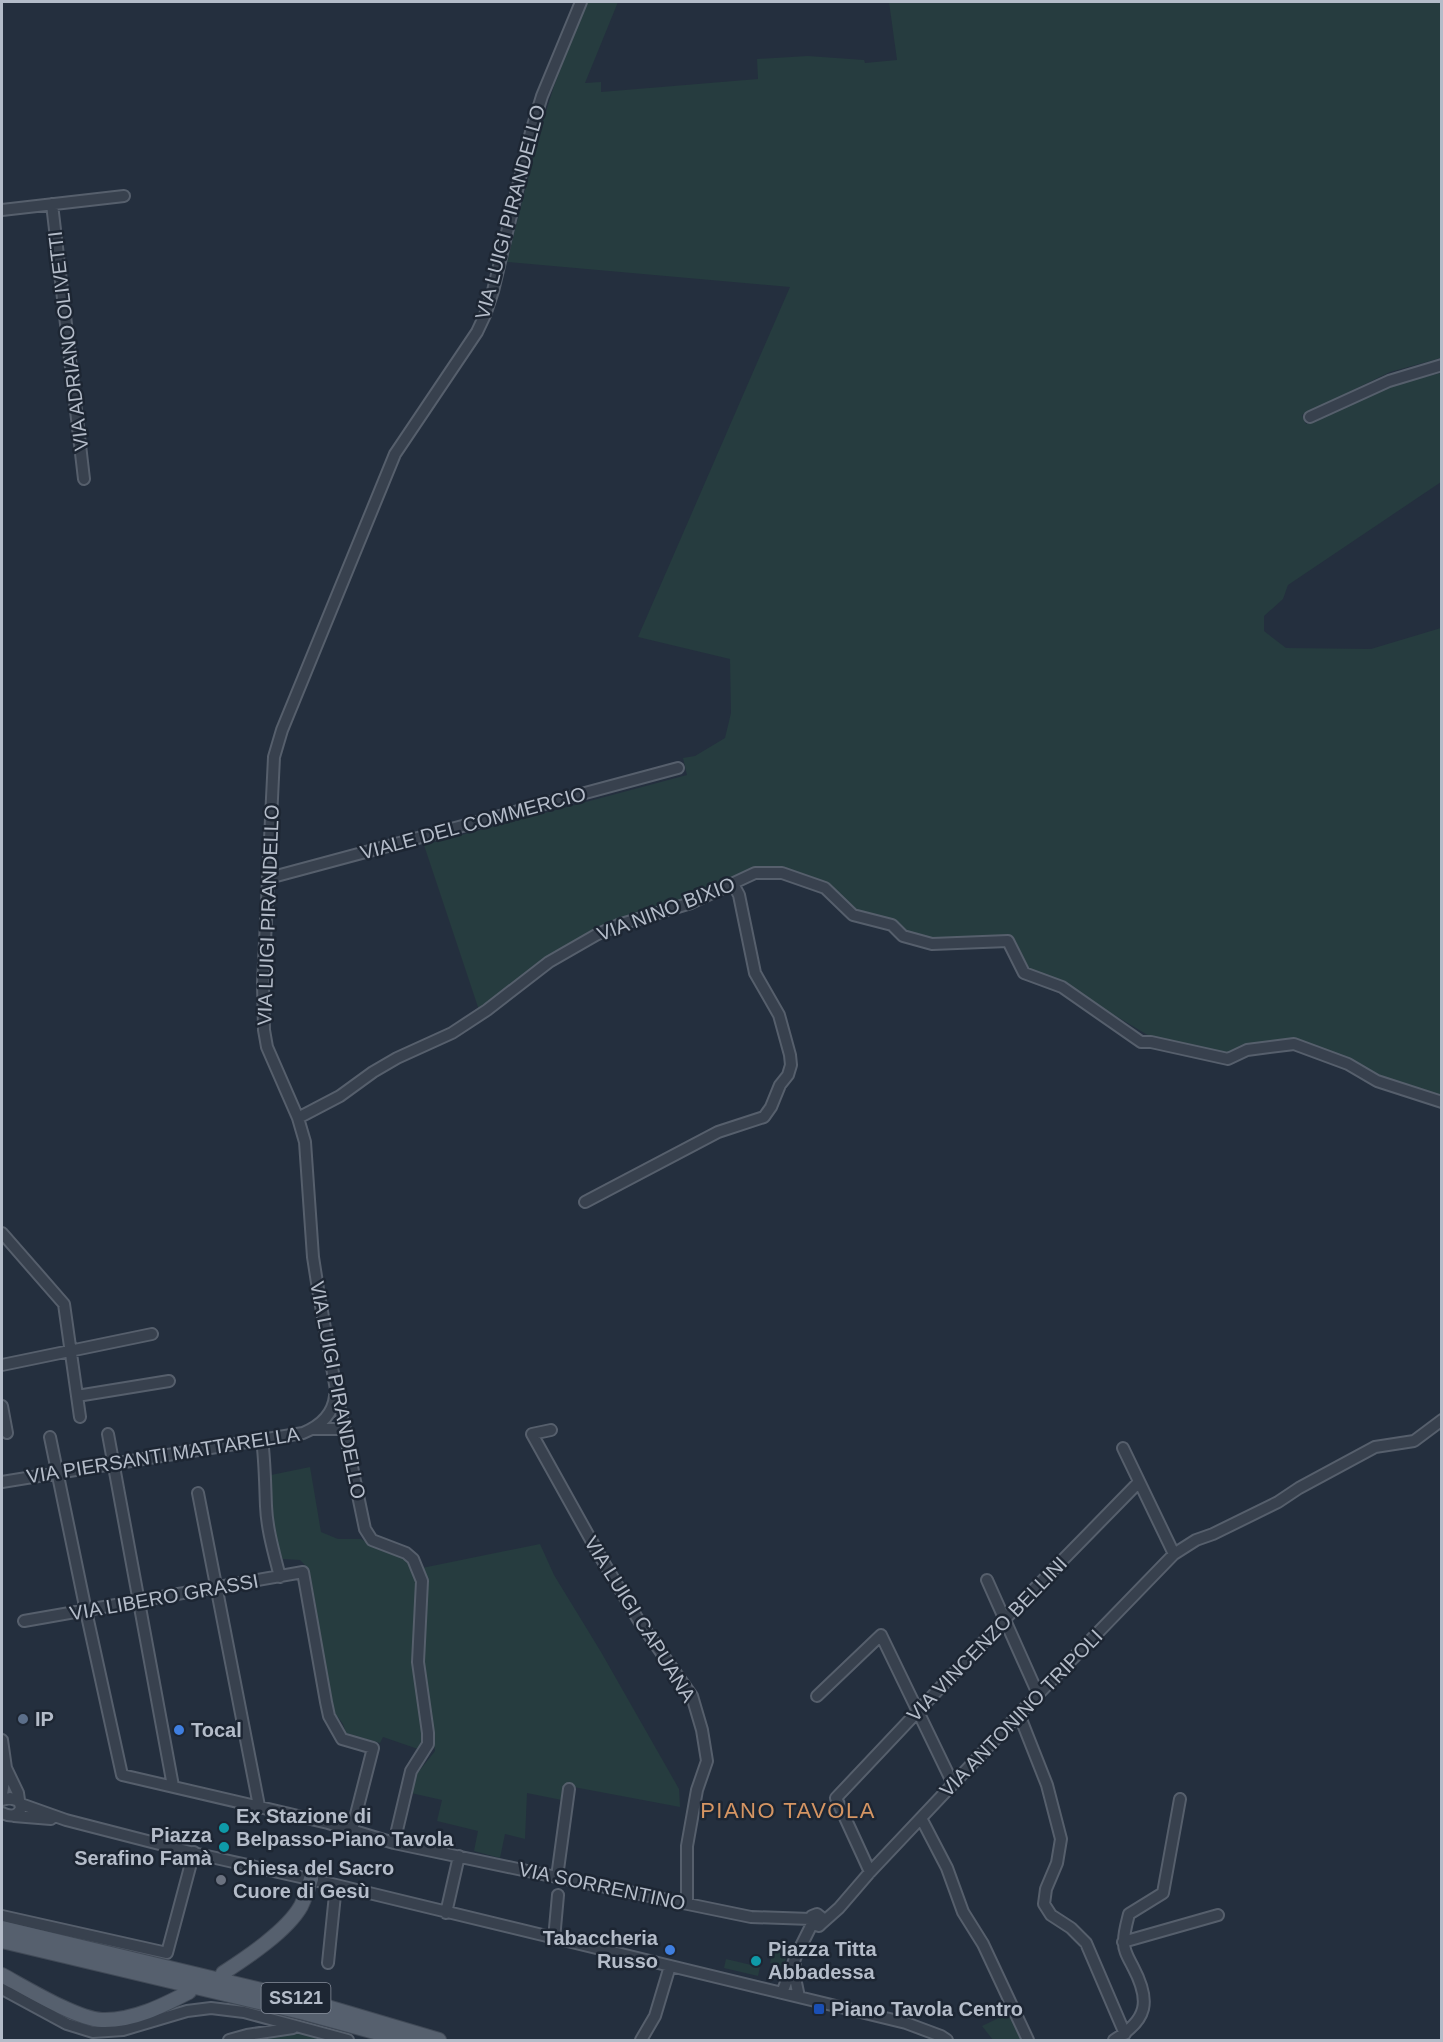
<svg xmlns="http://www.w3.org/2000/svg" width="1443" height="2042" font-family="Helvetica,sans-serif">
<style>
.green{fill:#263c3f}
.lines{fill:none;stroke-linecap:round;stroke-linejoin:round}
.minor-casing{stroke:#565f6c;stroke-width:14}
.major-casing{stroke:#414a57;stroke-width:16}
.minor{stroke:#38414e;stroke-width:10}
.major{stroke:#56606e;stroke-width:14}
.service-dot{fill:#5c6f8a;stroke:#1d2633;stroke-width:2}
.shop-dot{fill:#3f7fe0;stroke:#1d2633;stroke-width:2}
.culture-dot{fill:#0f9aa8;stroke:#1d2633;stroke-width:2}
.worship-dot{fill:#6b7280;stroke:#1d2633;stroke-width:2}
.transit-dot{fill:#1a4fb4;stroke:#1d2633;stroke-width:2}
.labels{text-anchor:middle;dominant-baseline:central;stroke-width:5;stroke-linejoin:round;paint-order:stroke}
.shield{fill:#1d2633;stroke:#878f9c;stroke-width:1.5}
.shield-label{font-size:18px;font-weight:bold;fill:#b4bcc9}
.street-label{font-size:20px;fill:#b4bcc9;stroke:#1d2633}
.poi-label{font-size:20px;font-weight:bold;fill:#b4bcc9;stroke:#1d2633;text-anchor:start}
.quarter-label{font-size:22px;letter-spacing:1.5px;fill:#d59563;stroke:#1d2633}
</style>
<rect width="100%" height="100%" fill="#242f3e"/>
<path class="green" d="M 587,2 L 618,2 L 585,83 L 601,82 L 601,92 L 758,79 L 757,59 L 808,56 L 864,60 L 865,63 L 897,60 L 889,2 L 1441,2 L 1441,358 L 1390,372 L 1302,415 L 1306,424 L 1389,386 L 1441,373 L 1441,482 L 1288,585 L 1283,599 L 1264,616 L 1264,631 L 1286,648 L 1371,649 L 1441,628 L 1441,1099 L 1379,1078 L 1295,1040 L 1266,1042 L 1246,1046 L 1228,1055 L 1151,1037 L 1064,985 L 1029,972 L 1013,936 L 943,941 L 910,935 L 858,913 L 829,885 L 787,870 L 750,868 L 701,895 L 588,932 L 479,1010 L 424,845 L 687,775 L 683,758 L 695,756 L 725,738 L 731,713 L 730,659 L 638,637 L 790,287 L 507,262 L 539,134 L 554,86 Z
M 310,1467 L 321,1532 L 338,1539 L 361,1539 L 375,1547 L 396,1553 L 405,1559 L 416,1574 L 419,1590 L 415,1670 L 423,1737 L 418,1749 L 383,1737 L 380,1743 L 346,1733 L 343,1724 L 334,1712 L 323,1662 L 316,1606 L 309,1569 L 300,1560 L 283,1559 C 269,1534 270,1503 271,1475 Z
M 540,1544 L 554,1575 L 601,1652 L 679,1789 L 680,1807 L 563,1785 L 562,1800 L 527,1793 L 525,1839 L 505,1834 L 500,1858 L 474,1851 L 478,1831 L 437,1821 L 442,1800 L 411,1793 L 416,1775 L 435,1751 L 422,1652 L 427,1587 L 422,1568 Z
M 774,1946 L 788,1949 L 784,1966 L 770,1963 Z
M 726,1959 L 760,1967 L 758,1976 L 724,1968 Z
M 1009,2013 L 1022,2040 L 993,2040 L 982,2026 Z
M 294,2031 L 327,2040 L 243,2040 Z"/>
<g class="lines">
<g class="minor-casing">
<path id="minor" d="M 52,204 L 84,479
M 2,210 L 124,196
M 1310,417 L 1389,381 L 1442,365
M 269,878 L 678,768
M 298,1118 L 340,1096 L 373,1072 L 397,1058 L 452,1033 L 487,1010 L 549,962 L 596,935 L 618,925 L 691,903 L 755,873 L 782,873 L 825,888 L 853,915 L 892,925 L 903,936 L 932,944 L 1008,941 L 1024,973 L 1062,987 L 1141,1042 L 1151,1042 L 1228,1059 L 1247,1050 L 1294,1044 L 1348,1064 L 1377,1081 L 1442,1102
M 585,1202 L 718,1132 L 764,1117 L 771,1107 L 780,1085 L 788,1075 L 791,1065 L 790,1055 L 779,1015 L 755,973 L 739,895 L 733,884
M 2,1233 L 64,1304 L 80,1417
M 2,1365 L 152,1334
M 77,1396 L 169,1381
M 2,1406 L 7,1433
M 312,1429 L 345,1429
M 551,1430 L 532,1434 L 601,1558 L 639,1621 L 692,1696 L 702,1730 L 707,1761 L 697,1790 L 687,1846 L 687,1903
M 108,1434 L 173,1786
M 50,1437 L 86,1611 L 122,1775 L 328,1823 L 394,1843 L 532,1872 L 751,1917 L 811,1919
M 262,1439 C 265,1462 265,1483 266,1506 C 267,1530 274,1553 280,1577
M 1123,1448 L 1174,1554
M 2,1482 L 303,1433 C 320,1426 333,1415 335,1396
M 198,1493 L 259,1806
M 987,1580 L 1038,1694
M 24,1621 L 303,1572 L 326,1702 L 329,1716 L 342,1739 L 373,1748 L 352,1830
M 817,1696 L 881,1635 L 953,1784
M 1019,1714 L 1047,1785 L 1061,1839 L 1057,1863 L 1046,1889 L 1044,1904 L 1051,1915 L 1071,1928 L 1086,1943 L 1125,2034
M 2,1740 L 6,1768 L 18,1793 L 19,1800
M 2,1794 L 6,1768
M 2,1800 L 10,1798 L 19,1801 L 21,1807 C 19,1817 10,1817 2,1813
M 21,1804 L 66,1820 L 198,1854 L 336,1885 L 906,2023 L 941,2036 L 947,2040
M 14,1816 L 51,1819
M 921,1818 L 947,1868 L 963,1912 L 983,1944 L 1028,2040
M 394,1843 L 411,1771 L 428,1744 L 428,1733 L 418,1662 L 422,1581 L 413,1559 L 406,1553 L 372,1540 L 365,1529 L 336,1390 L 318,1289 L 313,1257 L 305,1142 L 298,1118 L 267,1047 L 264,1030 L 263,983 L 274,757 L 282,730 L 395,454 L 477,332 L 485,315 L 493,291 L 531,132 L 542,96 L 581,2
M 870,1872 L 836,1798 L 1005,1619 L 1139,1482
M 557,1877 L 569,1789
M 446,1913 L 459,1856
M 2,1916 L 167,1953 L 194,1852
M 821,1924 L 822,1918 L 817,1914 L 812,1916 L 812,1924 L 819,1926 L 821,1924 L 839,1908 L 870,1872 L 1019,1714 L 1174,1554 L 1196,1540 L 1213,1534 L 1278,1502 L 1299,1488 L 1375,1447 L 1414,1441 L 1442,1420
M 554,1939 L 558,1895
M 1123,1942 L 1218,1915
M 328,1963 L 336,1885
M 795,1965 L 794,1973 L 799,1997
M 2,1989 L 67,2024 L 93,2032 L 123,2030 L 187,2011 L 211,2008 L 244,2012 L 348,2040
M 782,1993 L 796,1956 L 812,1924
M 229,2040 L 247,2035 L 293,2028
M 641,2040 L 655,2016 L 670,1966
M 1114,2040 C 1148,2020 1151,2001 1133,1967 C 1129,1959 1123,1950 1124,1941 C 1124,1932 1127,1922 1129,1914 L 1163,1893 L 1180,1799"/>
</g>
<g class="major-casing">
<path id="major" d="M 2,1928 L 307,2001 L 439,2040
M 2,1941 L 305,2013 L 404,2040
M 223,1973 C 246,1958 287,1931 301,1906 C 305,1898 308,1888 311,1879
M 2,1975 C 26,1988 77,2019 102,2020 C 133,2021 162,2006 189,1992"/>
</g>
<use href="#minor" class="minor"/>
<use href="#major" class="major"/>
</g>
<circle class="service-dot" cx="23" cy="1719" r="6"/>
<g class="shop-dot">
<circle cx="179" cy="1730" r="6"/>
<circle cx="670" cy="1950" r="6"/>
</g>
<g class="culture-dot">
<circle cx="224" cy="1828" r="6"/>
<circle cx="224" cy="1847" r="6"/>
<circle cx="756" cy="1961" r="6"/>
</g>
<circle class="worship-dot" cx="221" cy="1880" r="6"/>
<rect class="transit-dot" x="813" y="2003" width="12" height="12" rx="3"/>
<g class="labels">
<rect class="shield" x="261.5" y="1983" width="69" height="30" rx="4.5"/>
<g class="shield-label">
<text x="296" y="1998">SS121</text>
</g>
<g class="street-label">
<text transform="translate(510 212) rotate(-75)">VIA LUIGI PIRANDELLO</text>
<text transform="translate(68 341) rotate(-97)">VIA ADRIANO OLIVETTI</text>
<text transform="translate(473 823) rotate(-15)">VIALE DEL COMMERCIO</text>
<text transform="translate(666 909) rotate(-21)">VIA NINO BIXIO</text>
<text transform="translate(268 915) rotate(-88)">VIA LUIGI PIRANDELLO</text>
<text transform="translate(338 1390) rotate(79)">VIA LUIGI PIRANDELLO</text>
<text transform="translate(163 1455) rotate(-9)">VIA PIERSANTI MATTARELLA</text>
<text transform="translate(164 1597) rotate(-10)">VIA LIBERO GRASSI</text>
<text transform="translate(640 1619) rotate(58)">VIA LUIGI CAPUANA</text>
<text transform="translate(987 1639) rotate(-46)">VIA VINCENZO BELLINI</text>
<text transform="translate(1021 1713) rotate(-46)">VIA ANTONINO TRIPOLI</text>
<text transform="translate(602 1886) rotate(12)">VIA SORRENTINO</text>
</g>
<g class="poi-label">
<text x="35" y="1719">IP</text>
<text x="191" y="1730">Tocal</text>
<text x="236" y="1816">Ex Stazione di<tspan x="236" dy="23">Belpasso-Piano Tavola</tspan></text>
<text x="212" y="1835" text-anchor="end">Piazza<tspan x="212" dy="23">Serafino Famà</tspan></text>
<text x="233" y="1868">Chiesa del Sacro<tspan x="233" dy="23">Cuore di Gesù</tspan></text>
<text x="658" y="1938" text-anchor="end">Tabaccheria<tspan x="658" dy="23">Russo</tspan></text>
<text x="768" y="1949">Piazza Titta<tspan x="768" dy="23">Abbadessa</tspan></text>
<text x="831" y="2009">Piano Tavola Centro</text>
</g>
<g class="quarter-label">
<text x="788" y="1810">PIANO TAVOLA</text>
</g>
</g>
<rect width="1443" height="2042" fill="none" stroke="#b4bcc9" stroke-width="6"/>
</svg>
